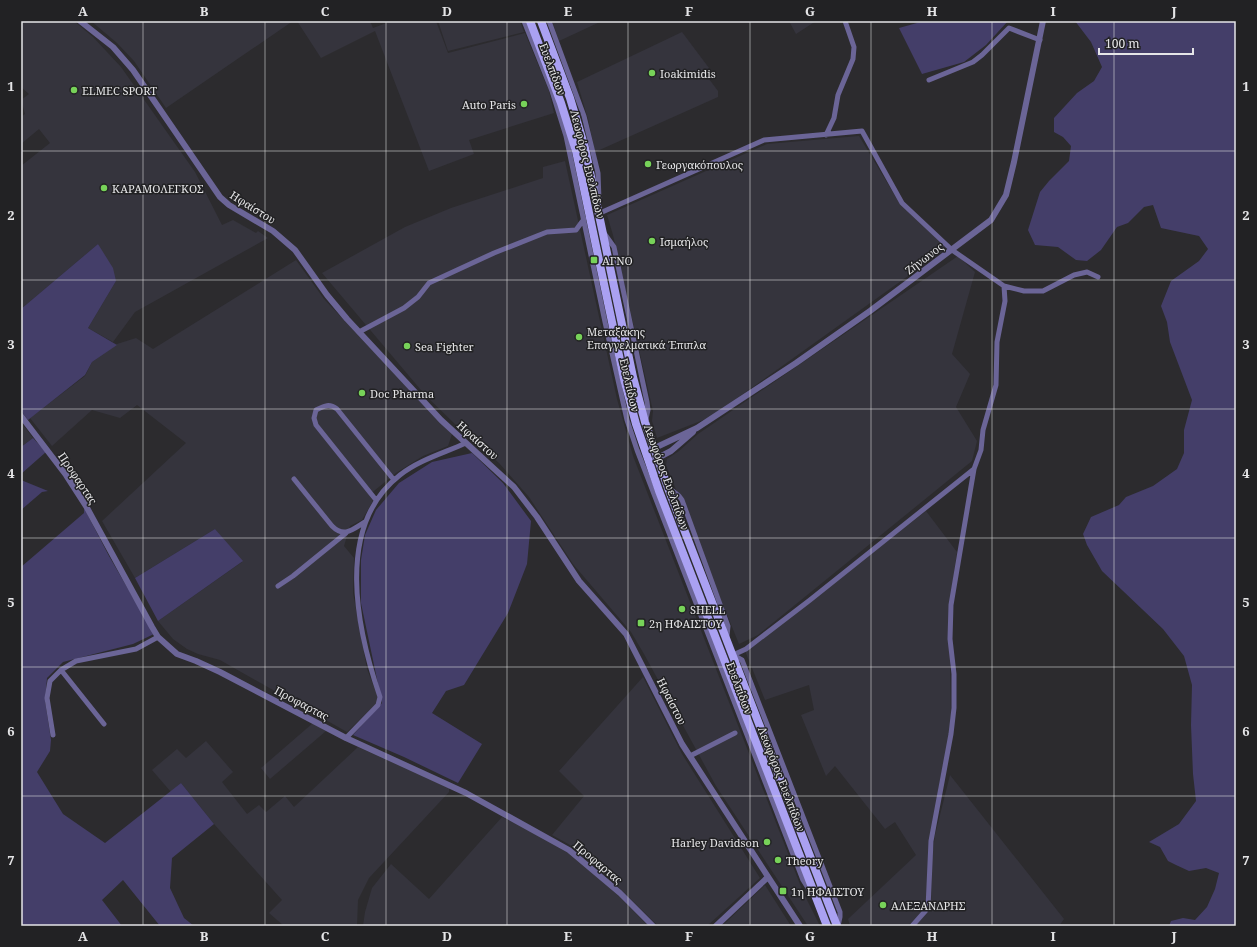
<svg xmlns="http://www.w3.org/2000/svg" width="1257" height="947" font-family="'Noto Serif',serif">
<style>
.built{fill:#35343d}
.green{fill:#443e69}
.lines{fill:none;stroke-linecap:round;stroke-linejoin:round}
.minor{stroke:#6b6597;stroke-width:5}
.tertiary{stroke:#6b6597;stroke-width:6}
.primary{stroke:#aaa1f2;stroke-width:8}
.grid{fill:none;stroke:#e5e5e7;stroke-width:1;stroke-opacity:0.55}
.poi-dot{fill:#77d259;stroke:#222224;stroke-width:1.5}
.labels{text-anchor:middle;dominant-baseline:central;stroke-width:3;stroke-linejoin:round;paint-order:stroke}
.street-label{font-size:11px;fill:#e5e5e7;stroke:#222224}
.poi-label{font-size:11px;fill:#e5e5e7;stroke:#222224;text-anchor:start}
.neatline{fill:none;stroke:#e5e5e7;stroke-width:1.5}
.grid-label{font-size:13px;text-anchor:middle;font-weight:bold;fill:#e5e5e7}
</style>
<rect width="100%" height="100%" fill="#2c2b2e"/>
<path class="built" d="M 21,21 L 74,21 L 93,37 L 121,67 L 195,172 L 222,225 L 233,220 L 256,233 L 258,231 L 268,238 L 135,312 L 113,342 L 88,328 L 116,281 L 98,244 L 21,309 L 21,166 L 50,143 L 39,129 L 21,144 L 21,117 L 25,114 L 21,100 L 29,94 L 21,87 Z
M 91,21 L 293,21 L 166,108 L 134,61 L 117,43 Z
M 297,21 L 370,21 L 373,28 L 392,21 L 436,21 L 448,53 L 525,33 L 549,91 L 554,113 L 469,140 L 474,154 L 429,171 L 375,31 L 321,58 Z
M 438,21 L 520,21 L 524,32 L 448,51 Z
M 552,21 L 602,21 L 559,41 Z
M 789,21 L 816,21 L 796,34 Z
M 682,32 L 709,68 L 703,71 L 718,91 L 718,97 L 595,152 L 588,119 L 577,82 Z
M 859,136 L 900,204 L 947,248 L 711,417 L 657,438 L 652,421 L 653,411 L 613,235 L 607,215 L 767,144 Z
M 565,161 L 617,399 L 633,456 L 803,892 L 820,926 L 808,926 L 716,786 L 644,654 L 631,632 L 573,564 L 529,497 L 499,463 L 457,426 L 426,396 L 322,273 L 405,227 L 451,208 L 543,178 L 543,167 Z
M 958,256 L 975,272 L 952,354 L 970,374 L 956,407 L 977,441 L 972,461 L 758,635 L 739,644 L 666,465 L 667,459 L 679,451 L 698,434 Z
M 296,260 L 324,299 L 452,434 L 448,446 L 423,456 L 396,473 L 369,495 L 373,501 L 362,520 L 350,526 L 344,546 L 354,558 L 353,593 L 367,669 L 378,697 L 377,703 L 347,732 L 220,660 L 198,654 L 187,649 L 173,639 L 158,621 L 242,562 L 215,529 L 135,578 L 102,521 L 186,443 L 137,405 L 120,418 L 92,410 L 52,446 L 30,418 L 85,376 L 92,362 L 117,344 L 136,338 L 153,349 Z
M 21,422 L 33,438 L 21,447 Z
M 926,511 L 957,552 L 949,608 L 951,715 L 949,736 L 939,785 L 926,907 L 908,926 L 850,926 L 848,919 L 916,855 L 895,822 L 885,829 L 835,766 L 826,776 L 801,715 L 814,710 L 809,685 L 765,700 L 745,651 Z
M 643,677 L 682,754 L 760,878 L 707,926 L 658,926 L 601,870 L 570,845 L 552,835 L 584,796 L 559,771 Z
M 313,723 L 326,731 L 270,779 L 261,768 Z
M 206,741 L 233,772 L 222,782 L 247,814 L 259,805 L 266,812 L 285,796 L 294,807 L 358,747 L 449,788 L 449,792 L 369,878 L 358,900 L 357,926 L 284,926 L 269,913 L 282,900 L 214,824 L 181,783 L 171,792 L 152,770 L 177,749 L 186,758 Z
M 950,775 L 1064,919 L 1059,926 L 914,926 L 930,908 L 931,903 L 932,858 L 935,835 Z
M 502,817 L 568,851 L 620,897 L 648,926 L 363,926 L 365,912 L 372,888 L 391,864 L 429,899 Z
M 765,885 L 791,926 L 722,926 Z"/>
<path class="green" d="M 924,21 L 1008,21 L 986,45 L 964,62 L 922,74 L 899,28 Z
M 1075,21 L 1236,21 L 1236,926 L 1169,926 L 1171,921 L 1183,918 L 1195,920 L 1207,907 L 1215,889 L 1219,873 L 1206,868 L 1189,871 L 1176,865 L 1168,861 L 1160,847 L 1149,842 L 1179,824 L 1196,801 L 1193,774 L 1191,725 L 1192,685 L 1184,656 L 1163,629 L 1102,571 L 1087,545 L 1083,534 L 1091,517 L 1119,505 L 1126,497 L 1153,486 L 1177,469 L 1184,453 L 1184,430 L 1192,400 L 1170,342 L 1167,322 L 1161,306 L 1171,281 L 1199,261 L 1208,249 L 1199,236 L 1161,228 L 1153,205 L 1144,207 L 1128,223 L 1117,227 L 1101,250 L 1087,261 L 1076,260 L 1058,247 L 1035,245 L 1028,230 L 1040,192 L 1049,181 L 1069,161 L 1071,146 L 1063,137 L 1054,132 L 1054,118 L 1077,93 L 1094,81 L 1102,67 L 1091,42 Z
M 98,244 L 113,268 L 116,281 L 88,328 L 117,345 L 92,362 L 85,375 L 28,420 L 21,411 L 21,309 Z
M 33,438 L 46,452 L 21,474 L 21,447 Z
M 472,453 L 503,483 L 531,521 L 527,564 L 508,613 L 464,685 L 446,691 L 432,713 L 482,744 L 458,783 L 404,757 L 353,735 L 382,703 L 361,603 L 361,560 L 365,535 L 376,510 L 399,483 L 432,462 Z
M 21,480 L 48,491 L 42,492 L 21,510 Z
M 84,508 L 109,556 L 154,634 L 133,644 L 63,662 L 47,678 L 45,701 L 51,740 L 50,751 L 37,772 L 63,814 L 105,843 L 181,783 L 214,824 L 172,858 L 170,888 L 184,918 L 194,926 L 160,926 L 123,880 L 102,900 L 122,926 L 25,926 L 21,923 L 21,567 L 84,513 Z
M 215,529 L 243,561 L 158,621 L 135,578 Z"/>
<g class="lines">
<path class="minor" d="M 524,21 L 552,91 L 566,136 L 605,322 L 627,420 L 637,450 L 803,880 L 808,888 L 813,894
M 549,21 L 584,116 L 598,173 L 599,200
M 929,80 L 973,62 L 982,55 L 1009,28 L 1040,40
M 826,135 L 834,118 L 838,95 L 853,59 L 854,47 L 845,21
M 599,210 L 600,213 L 764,140 L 862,131 L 902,203 L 952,250 L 1004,286 L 1005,301 L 997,342 L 996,385 L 983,430 L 981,450 L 974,469 L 951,605 L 950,639 L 954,674 L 954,708 L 951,734 L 931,841 L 928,908 L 912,926
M 604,233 L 614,247 L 647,402 L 648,410 L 646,419
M 1004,286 L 1024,291 L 1043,291 L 1074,275 L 1087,272 L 1098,277
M 359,332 L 404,308 L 418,297 L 429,283 L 494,253 L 547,232 L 576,230 L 584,219
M 294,479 L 332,526 C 344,538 352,530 365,522
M 669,488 L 679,496 L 682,500 L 728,626 L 727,636
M 376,500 L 316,425 L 314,418 L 316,410 C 324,406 329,403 337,409 L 394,480
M 278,586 L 293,576 L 346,533
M 733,655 L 746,649 L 810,600 L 974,469
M 733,655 L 742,660 L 840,912 L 840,917 L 838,926
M 61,670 L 104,724
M 53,735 L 47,698 L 50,681 L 61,670 L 76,661 L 136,649 L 158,637
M 346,738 L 378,705 L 380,697 C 357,630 334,526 400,475 C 419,460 444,453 466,443
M 690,756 L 735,733"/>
<path class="tertiary" d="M 80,21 L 113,47 L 133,70 L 220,197 L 229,205 L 273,231 L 295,250 L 327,295 L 347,319 L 441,420 L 514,487 L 537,517 L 579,581 L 626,634 L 682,744 L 800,926
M 21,416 L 66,475 L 86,506 L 152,627 L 158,637 L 177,654 L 196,661 L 220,672 L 346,738 L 466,793 L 569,850 L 620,893 L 653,926
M 646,452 L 697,428 L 796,363 L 870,311 L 991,220 L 1006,195 L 1014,162 L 1043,21
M 650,462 L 671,451 L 693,432
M 716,926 L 768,877"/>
<path class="primary" d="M 530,21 L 561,103 L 576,151 L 624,379 L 636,424 L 659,491 L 827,926
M 541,21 L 570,98 L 585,148 L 633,377 L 645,422 L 668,488 L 837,926"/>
</g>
<path class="grid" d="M 143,21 L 143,926M 265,21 L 265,926M 386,21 L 386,926M 507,21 L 507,926M 628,21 L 628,926M 750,21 L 750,926M 871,21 L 871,926M 992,21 L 992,926M 1114,21 L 1114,926M 21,151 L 1236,151M 21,280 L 1236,280M 21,409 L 1236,409M 21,538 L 1236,538M 21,667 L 1236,667M 21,796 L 1236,796"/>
<g class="poi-dot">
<circle cx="652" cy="73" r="4"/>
<circle cx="74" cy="90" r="4"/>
<circle cx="524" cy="104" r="4"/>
<circle cx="648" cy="164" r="4"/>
<circle cx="104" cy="188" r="4"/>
<circle cx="652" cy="241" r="4"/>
<rect x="590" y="256" width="8" height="8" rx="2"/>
<circle cx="579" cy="337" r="4"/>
<circle cx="407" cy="346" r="4"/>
<circle cx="362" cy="393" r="4"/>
<circle cx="682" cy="609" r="4"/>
<rect x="637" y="619" width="8" height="8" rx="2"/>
<circle cx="767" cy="842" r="4"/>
<circle cx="778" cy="860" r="4"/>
<rect x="779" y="887" width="8" height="8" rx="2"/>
<circle cx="883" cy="905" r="4"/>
</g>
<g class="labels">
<g class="street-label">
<text transform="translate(553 69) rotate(69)">Ευελπίδων</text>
<text transform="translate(588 164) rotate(76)">Λεωφόρος Ευελπίδων</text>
<text transform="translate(253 207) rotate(32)">Ηφαίστου</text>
<text transform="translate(924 258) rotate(-37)">Ζήνωνος</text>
<text transform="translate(630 385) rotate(77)">Ευελπίδων</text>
<text transform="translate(478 440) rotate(42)">Ηφαίστου</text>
<text transform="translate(667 477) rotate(70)">Λεωφόρος Ευελπίδων</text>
<text transform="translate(78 478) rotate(56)">Προφαρτας</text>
<text transform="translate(740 688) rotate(69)">Ευελπίδων</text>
<text transform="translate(672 701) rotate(63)">Ηφαίστου</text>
<text transform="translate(302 703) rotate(28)">Προφαρτας</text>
<text transform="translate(782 779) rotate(69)">Λεωφόρος Ευελπίδων</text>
<text transform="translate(598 862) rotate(40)">Προφαρτας</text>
</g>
<g class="poi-label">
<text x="660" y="73">Ioakimidis</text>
<text x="82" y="90">ELMEC SPORT</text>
<text x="516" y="104" text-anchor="end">Auto Paris</text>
<text x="656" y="164">Γεωργακόπουλος</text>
<text x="112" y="188">ΚΑΡΑΜΟΛΕΓΚΟΣ</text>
<text x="660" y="241">Ισμαήλος</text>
<text x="602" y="260">ΑΓΝΟ</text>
<text x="587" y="331">Μεταξάκης<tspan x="587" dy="13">Επαγγελματικά Έπιπλα</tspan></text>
<text x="415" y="346">Sea Fighter</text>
<text x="370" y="393">Doc Pharma</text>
<text x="690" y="609">SHELL</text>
<text x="649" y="623">2η ΗΦΑΙΣΤΟΥ</text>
<text x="759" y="842" text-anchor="end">Harley Davidson</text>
<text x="786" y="860">Theory</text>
<text x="791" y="891">1η ΗΦΑΙΣΤΟΥ</text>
<text x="891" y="905">ΑΛΕΞΑΝΔΡΗΣ</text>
</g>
</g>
<rect width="1257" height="947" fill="none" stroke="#222224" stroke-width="44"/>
<path d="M1099 48v6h94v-6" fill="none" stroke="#e5e5e7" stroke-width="2"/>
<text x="1105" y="48" font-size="12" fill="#e5e5e7" stroke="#222224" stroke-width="3" paint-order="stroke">100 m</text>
<rect x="22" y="22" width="1213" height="903" class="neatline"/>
<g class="grid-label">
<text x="83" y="16">A</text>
<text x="204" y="16">B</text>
<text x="325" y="16">C</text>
<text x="447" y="16">D</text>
<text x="568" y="16">E</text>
<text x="689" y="16">F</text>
<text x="810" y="16">G</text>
<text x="932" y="16">H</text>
<text x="1053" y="16">I</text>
<text x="1174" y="16">J</text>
<text x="11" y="91">1</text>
<text x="1246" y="91">1</text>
<text x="11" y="220">2</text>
<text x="1246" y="220">2</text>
<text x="11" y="349">3</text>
<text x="1246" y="349">3</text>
<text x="11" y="478">4</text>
<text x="1246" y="478">4</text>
<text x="11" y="607">5</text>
<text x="1246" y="607">5</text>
<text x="11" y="736">6</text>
<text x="1246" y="736">6</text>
<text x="11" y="865">7</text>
<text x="1246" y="865">7</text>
<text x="83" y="941">A</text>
<text x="204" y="941">B</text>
<text x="325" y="941">C</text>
<text x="447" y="941">D</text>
<text x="568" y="941">E</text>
<text x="689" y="941">F</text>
<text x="810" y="941">G</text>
<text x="932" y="941">H</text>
<text x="1053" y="941">I</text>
<text x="1174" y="941">J</text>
</g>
</svg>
